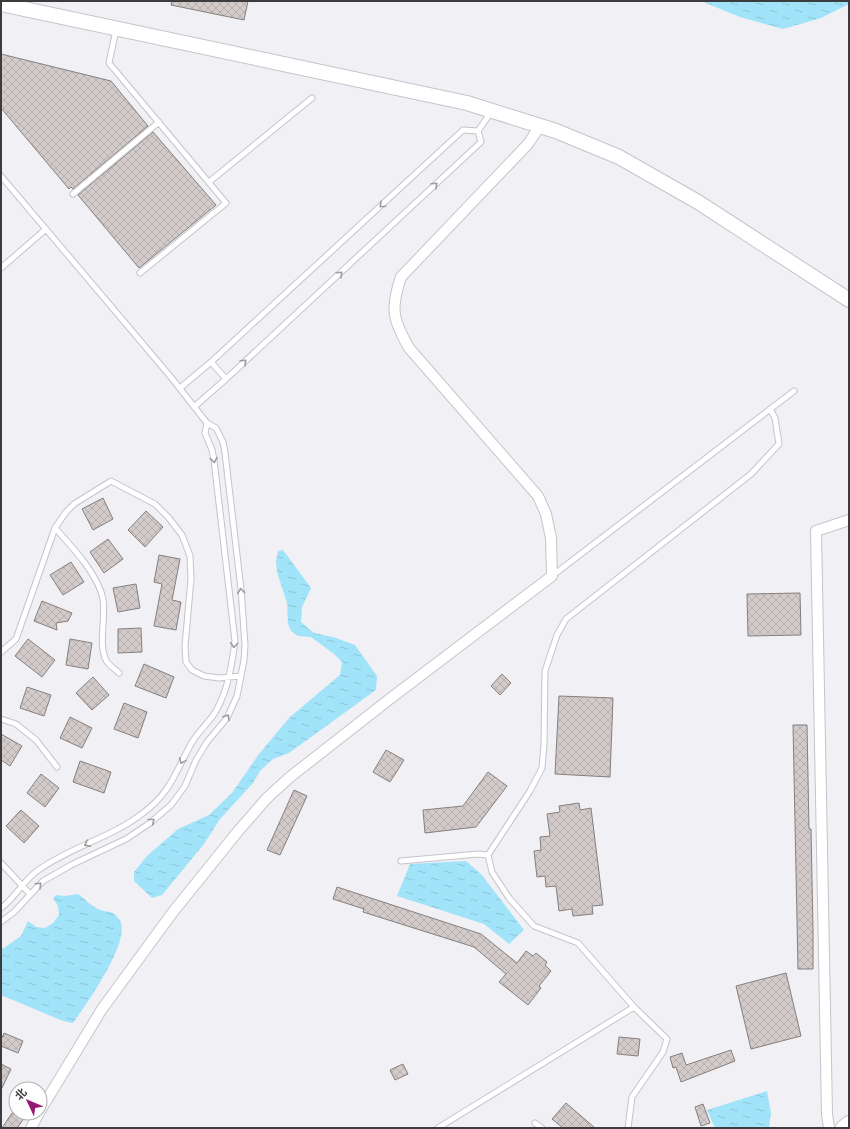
<svg xmlns="http://www.w3.org/2000/svg" width="850" height="1129" font-family="'IBM Plex Sans','Noto Sans SC',sans-serif">
<style>
.water{fill:url(#water-ripples)}
.building{fill:url(#building-cross-hatch);stroke:#857f7e}
.lines{fill:none;stroke-linecap:round;stroke-linejoin:round}
.lane-casing{stroke:#c5c4ca;stroke-width:7}
.street-casing{stroke:#c5c4ca;stroke-width:12}
.secondary-casing{stroke:#c5c4ca;stroke-width:16}
.lane{stroke:#fff;stroke-width:5}
.street{stroke:#fff;stroke-width:10}
.secondary{stroke:#fff;stroke-width:14}
.oneway{stroke:#9e9d9e}
</style>
<defs>
<pattern id="water-ripples" width="26" height="14" patternUnits="userSpaceOnUse"><rect width="26" height="14" fill="#a1e3f9"/><path d="M2 4q2-2 4 0t4 0M15 11q2-2 4 0t4 0" fill="none" stroke="#8cc4d6"/></pattern>
<pattern id="building-cross-hatch" width="8" height="8" patternUnits="userSpaceOnUse"><rect width="8" height="8" fill="#d2cbca"/><path d="M0 0l8 8M0 8l8-8" fill="none" stroke="#b5afaf"/></pattern>
</defs>
<rect width="100%" height="100%" fill="#f1f0f5"/>
<path class="water" d="M 701,1 L 849,1 L 849,4 L 821,18 L 783,29 L 740,17 Z
M 283,550 L 311,588 L 302,607 L 301,622 L 314,633 L 333,637 L 355,645 L 377,676 L 376,690 L 289,753 L 273,759 L 260,771 L 253,783 L 220,819 L 204,844 L 162,895 L 152,898 L 134,881 L 134,872 L 147,856 L 178,829 L 209,815 L 232,793 L 259,754 L 290,717 L 340,675 L 342,662 L 334,654 L 311,637 L 298,636 L 291,631 L 288,624 L 287,603 L 277,572 L 276,561 L 278,551 Z
M 466,861 L 481,874 L 524,930 L 509,944 L 484,924 L 397,896 L 410,864 Z
M 78,894 C 85,899 93,908 101,910 C 110,913 112,910 119,919 C 134,938 85,1006 73,1023 L 63,1021 L 1,995 L 1,948 L 4,948 L 21,936 L 28,921 L 36,927 L 45,928 L 53,923 L 59,915 L 58,906 L 53,898 L 56,895 L 65,896 Z
M 767,1091 L 771,1113 L 769,1128 L 715,1128 L 707,1110 Z"/>
<path class="building" d="M 172,1 L 248,1 L 244,20 L 171,5 Z
M 1,54 L 111,81 L 148,126 L 73,189 L 71,187 L 69,189 L 1,108 Z
M 153,132 L 216,205 L 139,268 L 78,195 Z
M 103,498 L 113,519 L 93,530 L 82,509 Z
M 146,511 L 163,527 L 145,547 L 128,530 Z
M 108,539 L 123,559 L 104,573 L 90,552 Z
M 159,555 L 180,559 L 172,600 L 181,602 L 176,630 L 154,626 L 162,584 L 154,582 Z
M 71,562 L 84,582 L 63,595 L 50,575 Z
M 136,584 L 140,608 L 118,612 L 113,588 Z
M 800,593 L 801,635 L 748,636 L 747,594 Z
M 42,601 L 72,613 L 68,621 L 56,623 L 57,630 L 34,621 Z
M 141,628 L 142,652 L 118,653 L 118,629 Z
M 28,639 L 55,660 L 42,677 L 15,656 Z
M 70,639 L 92,643 L 88,669 L 66,665 Z
M 144,664 L 174,677 L 166,698 L 135,686 Z
M 502,674 L 511,683 L 500,695 L 491,686 Z
M 93,677 L 109,695 L 92,710 L 76,693 Z
M 27,687 L 51,695 L 44,716 L 20,708 Z
M 559,696 L 613,698 L 610,777 L 555,774 Z
M 124,703 L 147,712 L 138,738 L 114,729 Z
M 70,717 L 92,728 L 82,748 L 60,738 Z
M 793,725 L 807,725 L 809,829 L 811,829 L 813,930 L 813,969 L 798,969 Z
M 1,734 L 22,746 L 10,766 L 1,760 Z
M 386,750 L 404,760 L 390,782 L 373,772 Z
M 80,761 L 111,772 L 104,793 L 73,782 Z
M 488,772 L 507,786 L 476,827 L 425,833 L 423,810 L 463,806 Z
M 41,774 L 59,788 L 45,807 L 27,793 Z
M 294,790 L 307,796 L 280,855 L 267,850 Z
M 579,803 L 580,810 L 591,808 L 603,905 L 592,906 L 593,914 L 573,916 L 572,909 L 559,911 L 556,886 L 546,887 L 545,876 L 537,877 L 534,851 L 541,850 L 540,837 L 550,836 L 547,814 L 560,812 L 559,806 Z
M 21,810 L 39,826 L 24,843 L 6,826 Z
M 337,887 L 481,934 L 517,963 L 526,951 L 533,956 L 536,953 L 547,962 L 545,965 L 551,971 L 539,986 L 541,988 L 528,1005 L 499,982 L 506,974 L 474,947 L 363,912 L 364,909 L 333,899 Z
M 786,973 L 801,1036 L 751,1049 L 736,986 Z
M 4,1033 L 23,1041 L 18,1053 L 1,1046 L 1,1040 Z
M 619,1037 L 640,1039 L 638,1056 L 617,1054 Z
M 731,1050 L 735,1061 L 681,1082 L 676,1067 L 673,1068 L 670,1057 L 682,1053 L 686,1065 Z
M 1,1064 L 11,1069 L 1,1090 Z
M 403,1064 L 408,1074 L 395,1080 L 390,1070 Z
M 566,1103 L 595,1128 L 563,1128 L 552,1119 Z
M 703,1104 L 710,1123 L 701,1126 L 695,1107 Z
M 12,1113 L 28,1113 L 17,1128 L 2,1128 Z"/>
<g class="lines">
<g class="lane-casing">
<path id="lane" d="M 116,30 L 109,63 L 226,203 L 140,273
M 478,131 L 491,112
M 1,176 L 170,376 L 207,423 L 216,428 L 223,442 L 225,453 L 241,589 L 245,645 L 244,660 L 237,696 L 227,718 L 207,742 L 196,760 L 185,786 L 171,805 L 150,823 L 126,839 L 71,865 L 43,881 L 14,912 L 1,922
M 209,182 L 312,98
M 73,194 L 159,122
M 1,268 L 46,229
M 211,362 L 226,379
M 180,388 L 211,362 L 463,130 L 478,131 L 481,142 L 226,379 L 194,407
M 55,528 C 72,547 98,574 103,599 C 106,618 98,644 106,660 C 108,665 115,669 119,673
M 552,576 L 794,391
M 1,652 L 16,639 L 55,528 L 66,512 L 74,504 L 111,481 L 155,504 L 168,517 L 182,535 L 190,556 L 191,579 L 185,646 L 186,662 L 192,670 L 204,676 L 219,678 L 241,676
M 1,719 L 16,724 L 36,740 L 57,767
M 401,861 L 478,854 L 488,855
M 1,863 L 30,894
M 1,908 C 15,898 23,881 37,871 C 70,847 111,838 143,813 C 171,792 175,773 191,744 C 198,731 209,723 216,711 C 228,690 232,664 235,641 L 214,460 L 212,450 L 205,433 L 207,423
M 535,1123 L 542,1128
M 438,1128 L 634,1007
M 628,1128 L 632,1097 L 663,1052 L 667,1039 L 634,1007 L 578,943 L 534,926 L 509,898 L 492,872 L 488,855 L 530,791 L 542,768 L 544,744 L 545,671 L 557,635 L 566,619 L 751,474 L 779,444 L 775,418 L 770,409"/>
</g>
<g class="street-casing">
<path id="street" d="M 40,1111 L 102,1009 L 173,912 L 239,830 L 267,798 L 290,777 L 391,698 L 552,576 L 551,538 L 546,514 L 538,496 L 409,348 C 393,320 390,309 401,277 L 528,144 L 540,126
M 31,1128 L 39,1113
M 829,1128 L 827,1114 L 816,531 L 849,520"/>
</g>
<g class="secondary-casing">
<path id="secondary" d="M 1,4 L 467,103 L 556,131 L 619,157 L 698,202 L 849,300
M 843,1128 L 849,1123"/>
</g>
<use href="#lane" class="lane"/>
<use href="#street" class="street"/>
<use href="#secondary" class="secondary"/>
</g>
<defs><path id="oneway-chevron" d="M-2-3.5L2.5 0L-2 3.5" fill="none" stroke-width="1.6" stroke-linecap="round" stroke-linejoin="round"/></defs>
<g class="oneway">
<use href="#oneway-chevron" transform="translate(435 185) rotate(-43)"/>
<use href="#oneway-chevron" transform="translate(382 205) rotate(137)"/>
<use href="#oneway-chevron" transform="translate(340 274) rotate(-43)"/>
<use href="#oneway-chevron" transform="translate(244 362) rotate(-43)"/>
<use href="#oneway-chevron" transform="translate(214 460) rotate(81)"/>
<use href="#oneway-chevron" transform="translate(241 591) rotate(-96)"/>
<use href="#oneway-chevron" transform="translate(234 645) rotate(94)"/>
<use href="#oneway-chevron" transform="translate(227 717) rotate(-58)"/>
<use href="#oneway-chevron" transform="translate(182 761) rotate(114)"/>
<use href="#oneway-chevron" transform="translate(152 821) rotate(-38)"/>
<use href="#oneway-chevron" transform="translate(87 844) rotate(154)"/>
<use href="#oneway-chevron" transform="translate(39 885) rotate(-43)"/>
</g>
<rect width="850" height="1129" fill="none" stroke="#3c3b3e" stroke-width="4"/>
<g transform="translate(28 1101) rotate(314)"><circle r="19" fill="#fefeff" stroke="#b0b0b2"/>
<path d="M0-3L7 15L0 10L-7 15Z" fill="#961972"/>
<text y="-6" font-size="11" font-weight="bold" text-anchor="middle" fill="#3c3b3e">北</text>
</g>
</svg>
